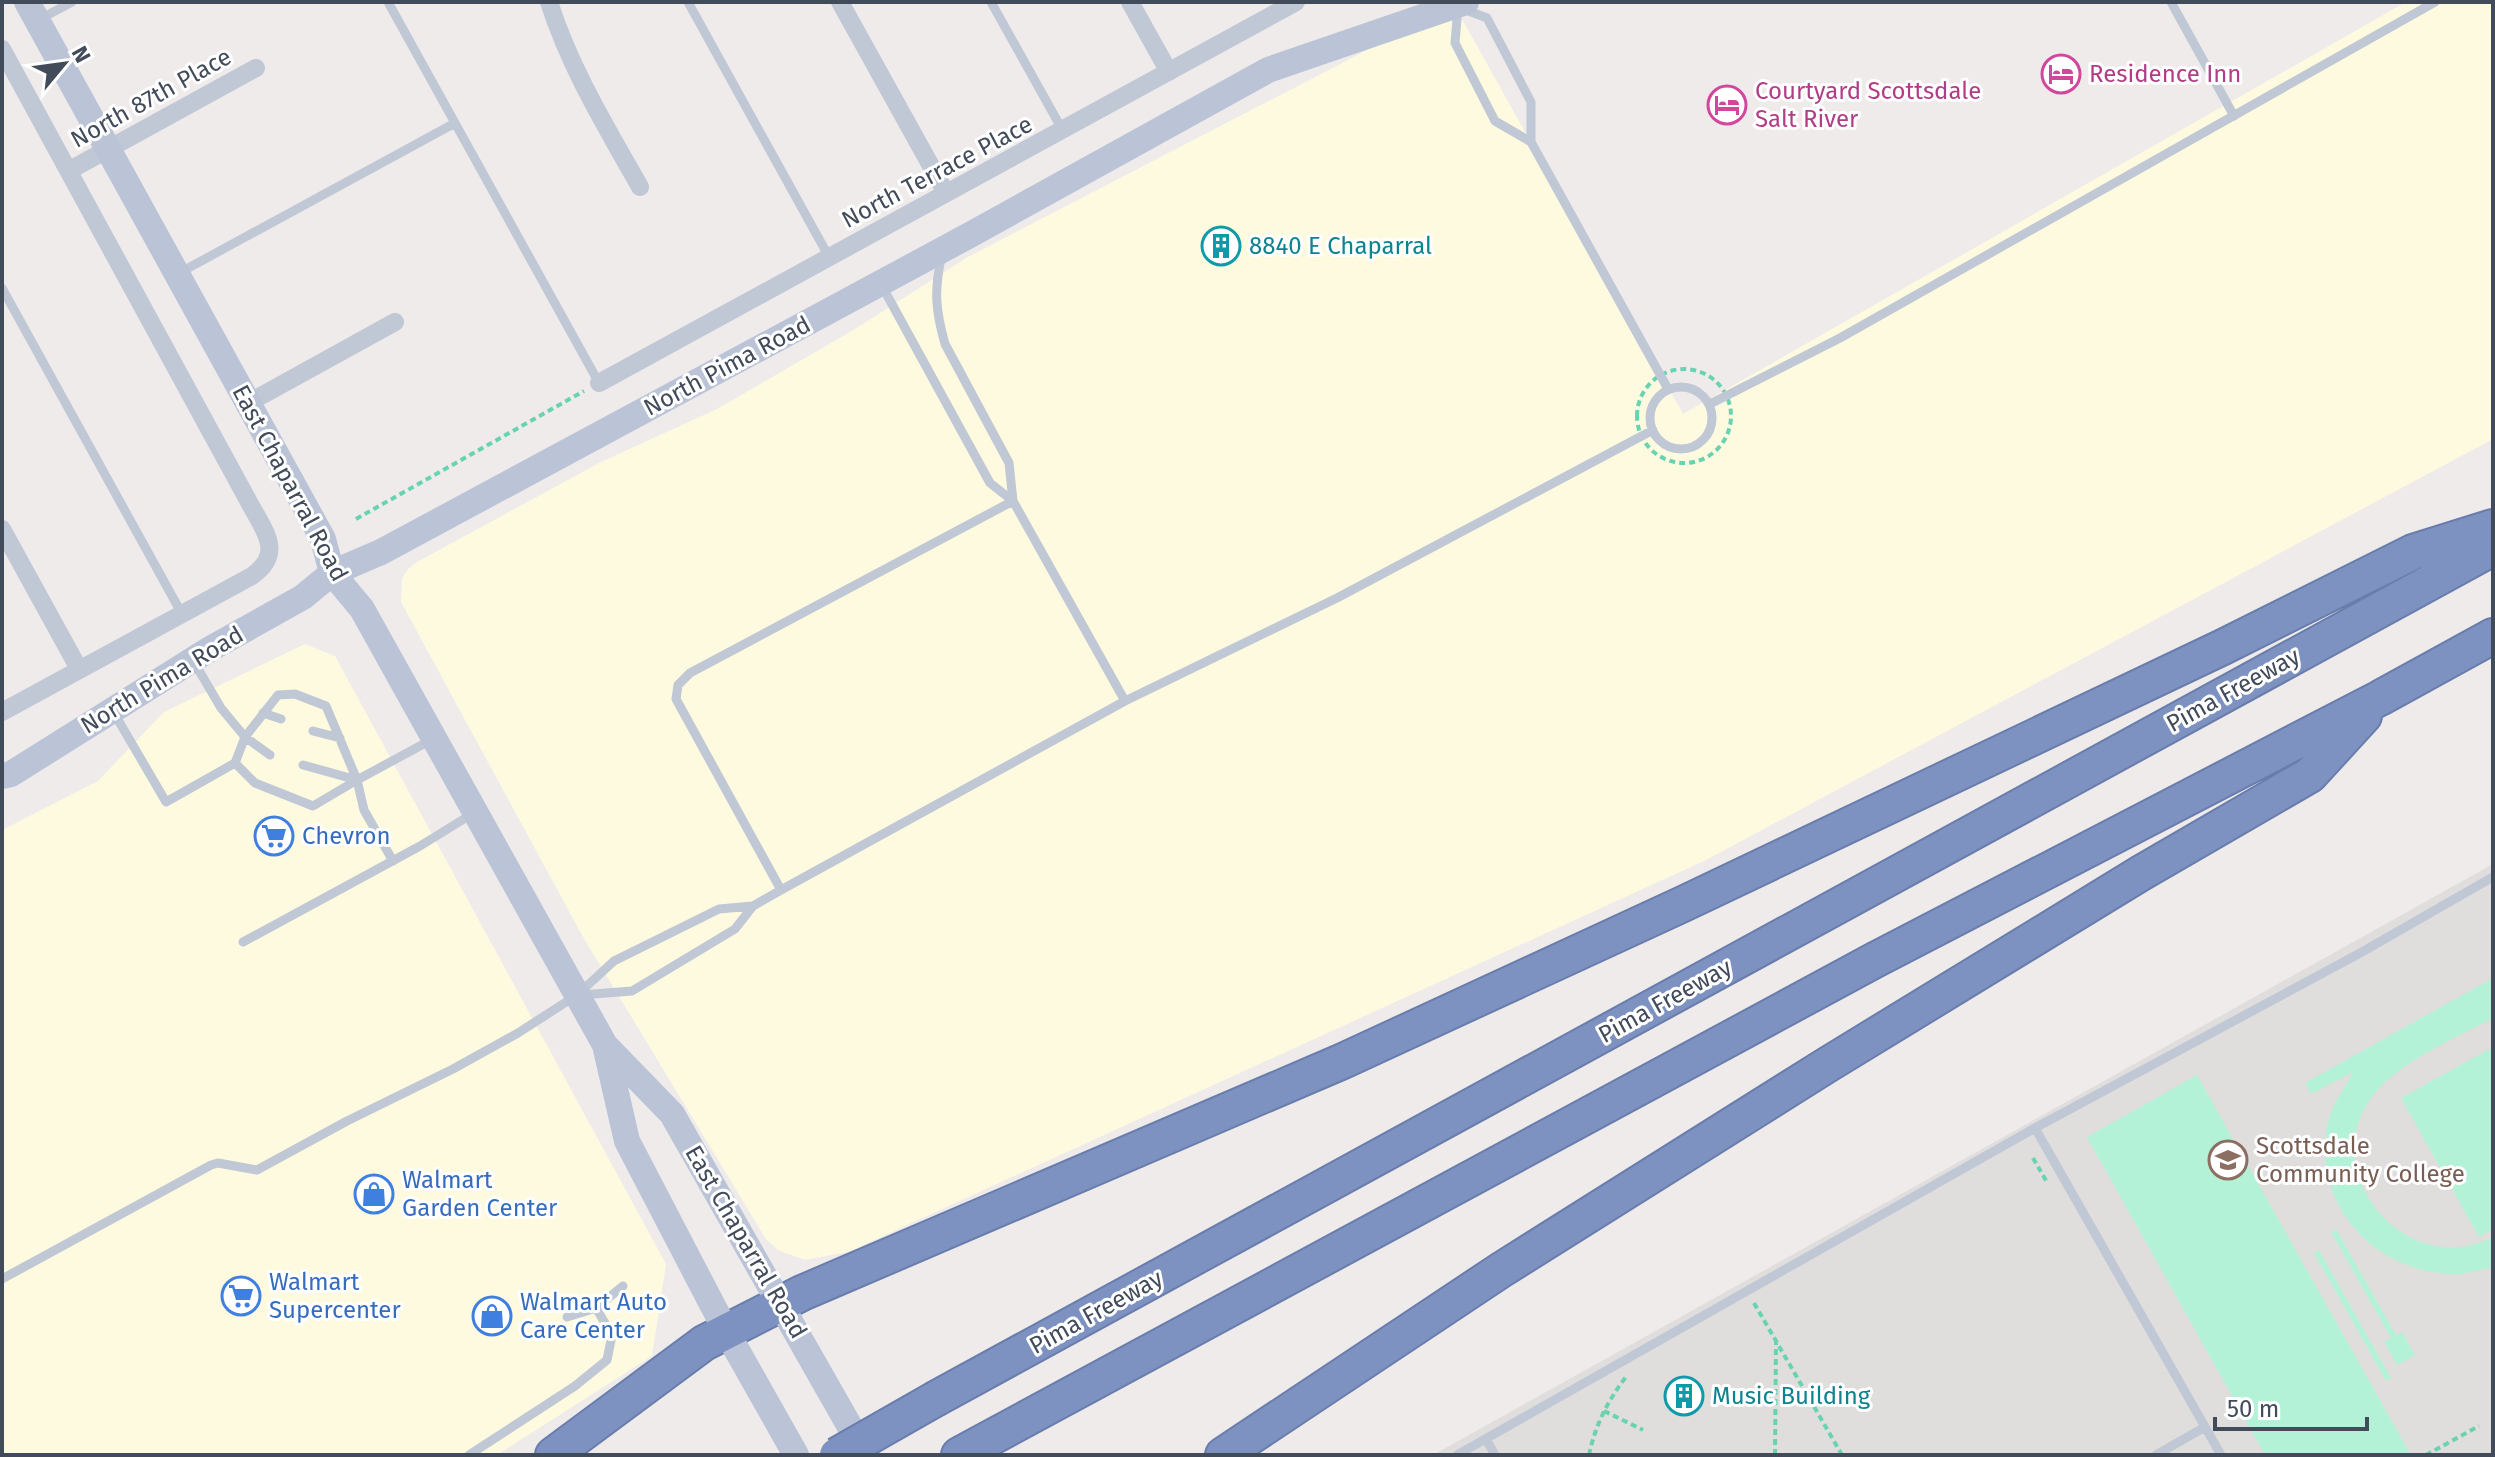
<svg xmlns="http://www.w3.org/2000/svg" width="2495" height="1457" font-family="'Fira Sans',sans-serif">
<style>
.commercial{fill:#fdfae0}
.education{fill:#e0dddd}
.green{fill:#b3f2d6}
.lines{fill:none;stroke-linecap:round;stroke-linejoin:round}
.motorway-casing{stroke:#697dac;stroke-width:38}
.path{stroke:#68d3b1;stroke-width:4;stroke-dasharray:6 4;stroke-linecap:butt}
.service{stroke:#c0c7d5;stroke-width:9}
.minor{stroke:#c0c7d5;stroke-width:18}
.secondary{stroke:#bbc4d7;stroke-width:26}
.motorway{stroke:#7d92c0;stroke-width:34}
.motorway-bridge-casing{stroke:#697dac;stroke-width:38;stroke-linecap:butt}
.motorway-bridge{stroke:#7d92c0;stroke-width:34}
.labels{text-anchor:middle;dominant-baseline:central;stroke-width:6;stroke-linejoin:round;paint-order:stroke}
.hotel-label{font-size:24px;fill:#b23c85;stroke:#fff;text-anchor:start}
.street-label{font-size:24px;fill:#424b5a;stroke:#fff}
.culture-label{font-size:24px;fill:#0d838f;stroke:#fff;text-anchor:start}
.shop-label{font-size:24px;fill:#366cbe;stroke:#fff;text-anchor:start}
.education-label{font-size:24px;fill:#785e54;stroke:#fff;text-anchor:start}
</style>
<rect width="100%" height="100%" fill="#efebeb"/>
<path class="commercial" d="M 2406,2 L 2493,2 L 2493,439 L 1704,861 L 848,1252 L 805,1260 L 778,1250 L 766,1239 L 583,937 L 401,602 L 402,579 L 408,569 L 417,562 L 601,462 L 717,409 L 855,329 L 968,257 L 1454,5 L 1683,414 Z
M 305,644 L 335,656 L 666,1264 L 652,1356 L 497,1455 L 2,1455 L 2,830 L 98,781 L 164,712 Z"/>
<path class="education" d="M 2493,864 L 2493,1455 L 1433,1455 Z"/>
<path class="green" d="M 2493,978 L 2493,1018 C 2456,1038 2402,1060 2375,1093 C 2312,1169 2405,1282 2493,1237 L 2493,1267 C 2479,1270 2465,1275 2450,1274 C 2377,1271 2316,1209 2326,1134 C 2330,1104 2341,1096 2353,1072 L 2311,1094 L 2305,1083 Z
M 2493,1047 L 2493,1229 L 2479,1237 L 2401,1098 Z
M 2197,1075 L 2411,1455 L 2265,1455 L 2087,1137 Z
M 2336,1229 L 2396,1335 L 2402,1332 L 2415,1355 L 2397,1365 L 2384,1342 L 2391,1338 L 2331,1232 Z
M 2319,1250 L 2391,1378 L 2386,1381 L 2314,1253 Z"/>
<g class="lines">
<g class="motorway-casing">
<path id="motorway" d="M 937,1398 L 2493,548
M 553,1455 L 704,1343 L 802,1293 L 1343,1061 L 1683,904 L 2223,647 L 2413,552 L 2493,527
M 959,1455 L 1875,960 L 2380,698 L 2493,636
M 1223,1455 L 1501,1270 L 1827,1065 L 2141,873 L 2310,775 L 2364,716"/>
</g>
<path class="path" d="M1637 416a47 47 0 1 1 94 0a47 47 0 1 1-94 0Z
M 356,519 L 584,391
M 2033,1158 L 2048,1184
M 1754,1303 L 1842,1455
M 1604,1411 L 1643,1430
M 1589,1455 C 1595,1426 1608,1400 1626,1377
M 1775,1455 L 1776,1341
M 2426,1455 L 2479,1426"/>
<path class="service" d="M 388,2 L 599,383
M 688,2 L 829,257
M 991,2 L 1063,131
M 2171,2 L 2234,116
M 40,19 L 72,2
M 1531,142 L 1495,121 L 1455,43 L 1458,7 L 1487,18 L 1531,102 L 1531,142 L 1668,389
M 942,254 C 934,289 935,309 945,344 L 1009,463 L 1013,501
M 181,272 L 455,123
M 882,286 L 990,483 L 1013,501 L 1125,701
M 2,288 L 182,614
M1650 418a31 31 0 1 1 62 0a31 31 0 1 1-62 0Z
M 1710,404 L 1840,338 L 2435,2
M 114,713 L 166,802 L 235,763 L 245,737 L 221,708 L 194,662
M 263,713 L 281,719
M 313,731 L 340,738
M 270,755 L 245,737 L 278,695 L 295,694 L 326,706 L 357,780
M 235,763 L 255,783 L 313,806 L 357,780
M 303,765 L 357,780
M 393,861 L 364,810 L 357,780 L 431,740
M 781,890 L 676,699 L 678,685 L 690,673 L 1013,501
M 243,942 L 420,846 L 472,814
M 581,995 L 632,991 L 735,929 L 753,906 L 781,890 L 1125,701 L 1337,598 L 1653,430
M 2035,1128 L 2221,1455
M 2,1279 L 211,1165 L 218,1163 L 257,1170 L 347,1121 L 453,1069 L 518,1033 L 577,995 L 614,961 L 719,909 L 753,906
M 567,1317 L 596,1308 L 623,1286
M 1486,1439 L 1495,1455
M 469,1455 L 575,1386 L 607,1360 L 612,1335 L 596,1308
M 1457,1455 L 2035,1128 L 2362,952 L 2493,877
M 2156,1455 L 2205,1427"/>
<path class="minor" d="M 549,2 C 570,68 606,127 640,187
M 840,2 L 946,193
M 1130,2 L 1169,72
M 2,49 L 250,504 C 265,532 284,553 252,576 L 2,712
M 70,170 L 256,68
M 599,383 L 1296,2
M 248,403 L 395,322
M 2,529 L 79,669"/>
<path class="secondary" d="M 27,2 L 323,539 L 332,573 L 362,609 L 605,1045 L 672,1114 L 866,1455
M 2,776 L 11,774 L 210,649 L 303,597 L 332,573 L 381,552 L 968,236 L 1268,70 L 1466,2
M 605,1045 L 627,1141 L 726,1331 L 796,1455"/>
<use href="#motorway" class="motorway"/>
<g class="motorway-bridge-casing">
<path id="motorway-bridge" d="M 837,1455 L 937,1398"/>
</g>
<use href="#motorway-bridge" class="motorway-bridge"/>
</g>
<defs>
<g id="hotel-ring" transform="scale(2)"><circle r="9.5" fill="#fff" stroke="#d1479c" stroke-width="1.5"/><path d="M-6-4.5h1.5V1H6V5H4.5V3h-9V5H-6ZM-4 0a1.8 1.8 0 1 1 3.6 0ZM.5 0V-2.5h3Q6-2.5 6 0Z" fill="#d1479c"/></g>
<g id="building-ring" transform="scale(2)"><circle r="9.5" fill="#fff" stroke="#0f9aa8" stroke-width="1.5"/><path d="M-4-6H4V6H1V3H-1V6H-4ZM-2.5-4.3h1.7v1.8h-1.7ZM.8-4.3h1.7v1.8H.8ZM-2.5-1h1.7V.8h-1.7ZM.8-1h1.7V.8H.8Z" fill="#0f9aa8"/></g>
<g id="supermarket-ring" transform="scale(2)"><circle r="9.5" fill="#fff" stroke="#3f7fe0" stroke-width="1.5"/><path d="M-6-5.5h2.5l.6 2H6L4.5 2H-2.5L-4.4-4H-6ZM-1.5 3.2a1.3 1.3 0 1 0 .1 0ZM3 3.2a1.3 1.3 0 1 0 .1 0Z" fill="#3f7fe0"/></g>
<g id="university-ring" transform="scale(2)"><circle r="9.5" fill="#fff" stroke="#8d6e63" stroke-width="1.5"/><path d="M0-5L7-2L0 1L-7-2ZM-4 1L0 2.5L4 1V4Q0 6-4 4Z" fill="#8d6e63"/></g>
<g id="shop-ring" transform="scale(2)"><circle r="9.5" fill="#fff" stroke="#3f7fe0" stroke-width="1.5"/><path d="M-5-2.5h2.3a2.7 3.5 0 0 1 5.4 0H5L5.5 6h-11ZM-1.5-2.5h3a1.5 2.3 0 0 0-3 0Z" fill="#3f7fe0"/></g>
</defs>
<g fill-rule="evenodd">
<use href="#hotel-ring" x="2061" y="74"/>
<use href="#hotel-ring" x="1727" y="105"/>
<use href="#building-ring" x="1221" y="246"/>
<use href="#supermarket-ring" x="274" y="836"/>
<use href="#university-ring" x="2228" y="1160"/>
<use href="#shop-ring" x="374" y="1194"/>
<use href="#supermarket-ring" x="241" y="1296"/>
<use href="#shop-ring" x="492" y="1316"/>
<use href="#building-ring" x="1684" y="1396"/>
</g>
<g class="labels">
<g class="hotel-label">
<text x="2089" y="74">Residence Inn</text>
<text x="1755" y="91">Courtyard Scottsdale<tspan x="1755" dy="28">Salt River</tspan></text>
</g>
<g class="street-label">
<text transform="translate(151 98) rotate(-29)">North 87th Place</text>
<text transform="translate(937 172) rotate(-28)">North Terrace Place</text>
<text transform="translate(727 366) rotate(-28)">North Pima Road</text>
<text transform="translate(290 483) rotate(62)">East Chaparral Road</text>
<text transform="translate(162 680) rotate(-31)">North Pima Road</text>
<text transform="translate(2233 690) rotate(-29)">Pima Freeway</text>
<text transform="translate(1665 1001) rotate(-29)">Pima Freeway</text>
<text transform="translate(746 1242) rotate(60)">East Chaparral Road</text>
<text transform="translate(1096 1312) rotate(-29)">Pima Freeway</text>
</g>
<g class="culture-label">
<text x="1249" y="246">8840 E Chaparral</text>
<text x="1712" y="1396">Music Building</text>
</g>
<g class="shop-label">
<text x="302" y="836">Chevron</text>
<text x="402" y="1180">Walmart<tspan x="402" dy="28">Garden Center</tspan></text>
<text x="269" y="1282">Walmart<tspan x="269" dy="28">Supercenter</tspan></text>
<text x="520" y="1302">Walmart Auto<tspan x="520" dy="28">Care Center</tspan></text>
</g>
<g class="education-label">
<text x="2256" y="1146">Scottsdale<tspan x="2256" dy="28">Community College</tspan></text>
</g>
</g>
<rect width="2495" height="1457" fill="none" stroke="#424b5a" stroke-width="8"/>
<g transform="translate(64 64) rotate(61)" stroke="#ffffff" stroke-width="6" paint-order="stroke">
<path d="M0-6L14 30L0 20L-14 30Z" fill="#424b5a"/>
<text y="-12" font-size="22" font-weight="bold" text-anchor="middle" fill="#424b5a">N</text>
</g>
<path d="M2215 1417v12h152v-12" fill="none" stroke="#424b5a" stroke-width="4"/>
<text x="2227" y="1417" font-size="24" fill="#424b5a" stroke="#ffffff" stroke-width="6" paint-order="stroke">50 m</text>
</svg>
